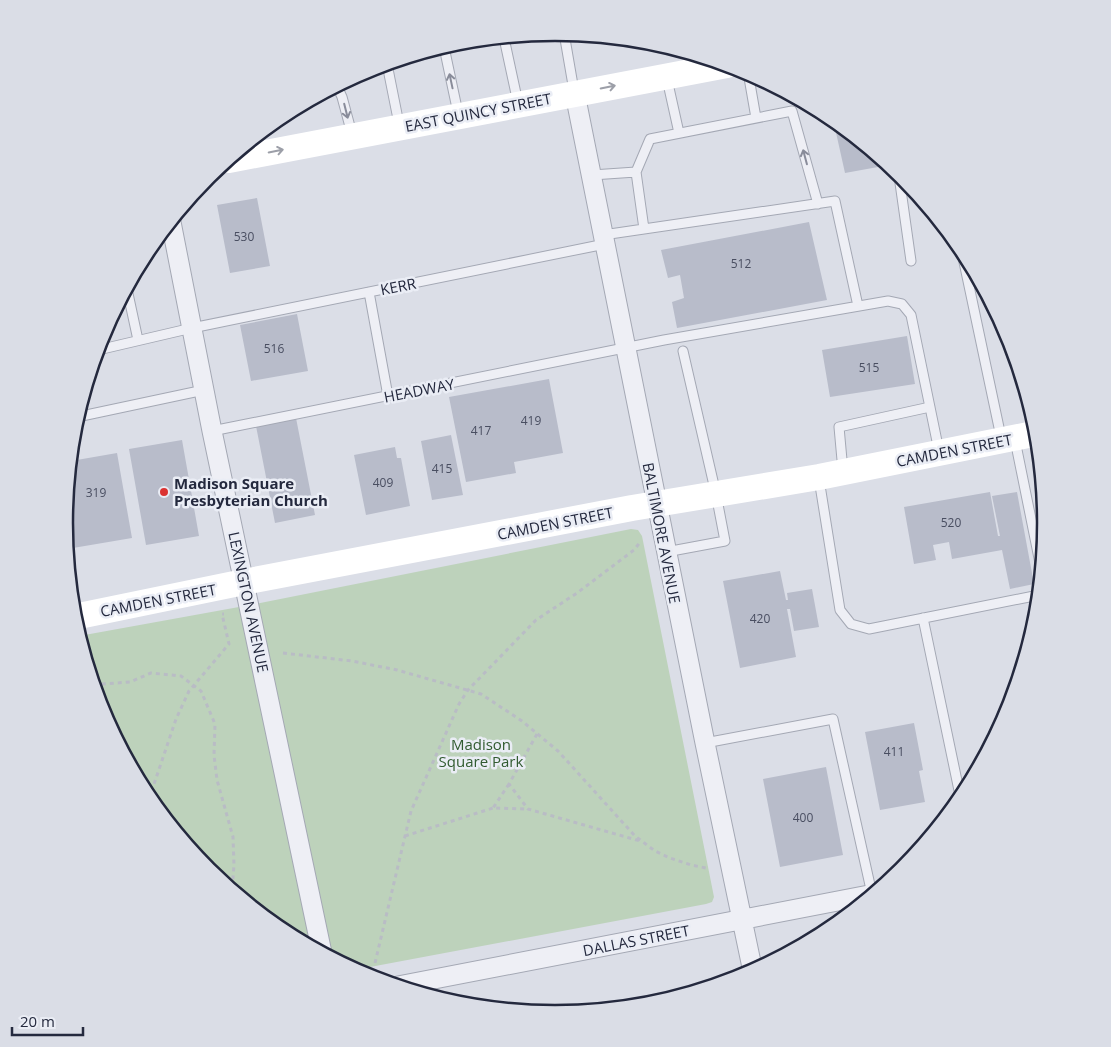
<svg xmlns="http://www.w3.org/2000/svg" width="1111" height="1047" font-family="'Open Sans',sans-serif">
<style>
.green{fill:#bdd2bb}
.building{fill:#b8bcca}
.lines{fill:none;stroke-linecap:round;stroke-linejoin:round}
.lane-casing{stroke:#a4a8b4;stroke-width:11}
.street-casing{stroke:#a4a8b4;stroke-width:21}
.path{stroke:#b9bcc5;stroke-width:3;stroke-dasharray:4 4;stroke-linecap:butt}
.lane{stroke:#eeeff5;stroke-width:9}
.street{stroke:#eeeff5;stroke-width:19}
.secondary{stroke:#fff;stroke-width:26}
.oneway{stroke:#898c9a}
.oneway2{stroke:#9c9fa8}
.poi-dot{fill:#db3231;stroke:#eaedf5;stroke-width:2}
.labels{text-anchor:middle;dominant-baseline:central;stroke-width:5;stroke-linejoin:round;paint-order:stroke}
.number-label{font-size:12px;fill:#494e61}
.street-label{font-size:15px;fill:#24293e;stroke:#eaedf5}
.poi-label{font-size:15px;font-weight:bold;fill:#24293e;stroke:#eaedf5;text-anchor:start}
.park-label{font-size:15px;fill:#315b30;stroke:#eaedf5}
.rim{fill:none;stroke:#24293e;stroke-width:2.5}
</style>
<rect width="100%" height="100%" fill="#dbdee7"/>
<path class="green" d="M 631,529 L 638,530 L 642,536 L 714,897 L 712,902 L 706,904 L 354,970 L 282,932 L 208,870 L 147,796 L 102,711 L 79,636 L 250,605 Z"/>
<path class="building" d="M 833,119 L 840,125 L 889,165 L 845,173 Z
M 257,198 L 270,266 L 230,273 L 217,205 Z
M 809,222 L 827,300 L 677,328 L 672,302 L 684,298 L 680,275 L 668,278 L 661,250 Z
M 297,314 L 308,371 L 251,381 L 240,325 Z
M 907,336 L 915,384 L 830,397 L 822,350 Z
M 549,379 L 563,453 L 514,462 L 516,473 L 466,482 L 449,397 Z
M 296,418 L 315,515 L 275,523 L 256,426 Z
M 451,435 L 463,495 L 432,500 L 421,441 Z
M 182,440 L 199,536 L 146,545 L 129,449 Z
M 395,447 L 397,458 L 401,458 L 410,506 L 366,515 L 354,455 Z
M 117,453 L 132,538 L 67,549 L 65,523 L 71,461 Z
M 990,492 L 998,536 L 1000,536 L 992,496 L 1017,492 L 1034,584 L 1010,589 L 1002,550 L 952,559 L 949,542 L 933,545 L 936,560 L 914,564 L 904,507 Z
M 780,571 L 786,600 L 788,600 L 787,593 L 812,589 L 819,627 L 794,631 L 790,609 L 787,609 L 796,657 L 740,668 L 723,581 Z
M 914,723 L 923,770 L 919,771 L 925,802 L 880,810 L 865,732 Z
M 826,767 L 843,855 L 780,867 L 763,779 Z
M 809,942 L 786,954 L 785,946 Z"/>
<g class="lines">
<g class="lane-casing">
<path id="lane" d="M 564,33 L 574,91
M 504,38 L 518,103
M 444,47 L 458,113
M 387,64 L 399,124
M 748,72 L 756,118
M 667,79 L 679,133
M 337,86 L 342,97 L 352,134
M 636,172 L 644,229
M 592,175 L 636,172 L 650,139 L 792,111 L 818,204
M 907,181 L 900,183 L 911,261
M 603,235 L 835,201 L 858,306
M 961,248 L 1001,437
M 127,289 L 138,340
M 369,292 L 388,396
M 98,350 L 192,328 L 605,244
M 77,417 L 204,390
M 212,431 L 664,340 L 888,301 L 902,304 L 911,315 L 939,451
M 1015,440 L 1042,573
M 843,471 L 839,427 L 930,407
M 819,479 L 840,610 L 851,624 L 869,629 L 1039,595
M 666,552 L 725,541 L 716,494 L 683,351
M 923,618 L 961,800
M 705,743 L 833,719 L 872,894"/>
</g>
<g class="street-casing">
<path id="street" d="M 575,94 L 705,743 L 753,972
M 171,222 L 212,431 L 322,953
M 398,986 L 874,894"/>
</g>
<path class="path" d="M 283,653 L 352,661 L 397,670 L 481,694 L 522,721 L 558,751 L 635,836 L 655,851 L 670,858 L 691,865 L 706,868
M 94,686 L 103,684 L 130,682 L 151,673 L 181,676 L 201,691 L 215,724 L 214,755 L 217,780 L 233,837 L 234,865 L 232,890
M 537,734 L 509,784 L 528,809 L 640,841
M 509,784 L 493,808 L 528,809
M 149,799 L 176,719 L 189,691 L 229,644 L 222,614 L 224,614
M 405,836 L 493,808
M 375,963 L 411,811 L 459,704 L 468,690 L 536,620 L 577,593 L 634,550 L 641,541"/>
<use href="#lane" class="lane"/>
<use href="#street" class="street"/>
<path class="secondary" d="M 229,160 L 727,65
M 74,617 L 244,582 L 632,508 L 819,477 L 1038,433"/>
</g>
<defs><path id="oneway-shaft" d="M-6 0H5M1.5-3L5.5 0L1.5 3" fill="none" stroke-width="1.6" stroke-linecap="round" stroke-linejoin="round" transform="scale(1.25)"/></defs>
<g class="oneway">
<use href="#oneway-shaft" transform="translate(451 81) rotate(-102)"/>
<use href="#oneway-shaft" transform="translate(346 111) rotate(76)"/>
<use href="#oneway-shaft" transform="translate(805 157) rotate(-105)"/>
</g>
<g class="oneway2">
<use href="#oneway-shaft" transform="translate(608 87) rotate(-11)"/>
<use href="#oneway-shaft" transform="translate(276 151) rotate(-11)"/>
</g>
<circle class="poi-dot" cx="164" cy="492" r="5"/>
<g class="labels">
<g class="number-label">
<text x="244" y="236">530</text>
<text x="741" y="263">512</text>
<text x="274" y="348">516</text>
<text x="869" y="367">515</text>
<text x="531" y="420">419</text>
<text x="481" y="430">417</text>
<text x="442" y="468">415</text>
<text x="383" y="482">409</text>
<text x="96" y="492">319</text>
<text x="951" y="522">520</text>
<text x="760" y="618">420</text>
<text x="894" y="751">411</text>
<text x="803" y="817">400</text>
</g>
<g class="street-label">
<text transform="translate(478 112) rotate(-11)">EAST QUINCY STREET</text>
<text transform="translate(398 286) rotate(-11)">KERR</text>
<text transform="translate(419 390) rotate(-11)">HEADWAY</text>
<text transform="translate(954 450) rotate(-11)">CAMDEN STREET</text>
<text transform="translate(555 523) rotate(-11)">CAMDEN STREET</text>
<text transform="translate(662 533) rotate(79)">BALTIMORE AVENUE</text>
<text transform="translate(158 600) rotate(-11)">CAMDEN STREET</text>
<text transform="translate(249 602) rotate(78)">LEXINGTON AVENUE</text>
<text transform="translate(636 940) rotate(-11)">DALLAS STREET</text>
</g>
<g class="poi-label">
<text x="174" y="483">Madison Square<tspan x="174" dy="17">Presbyterian Church</tspan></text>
</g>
<g class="park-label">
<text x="481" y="744">Madison<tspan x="481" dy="17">Square Park</tspan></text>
</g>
</g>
<path d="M0 0H1111V1047H0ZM73 523a482 482 0 1 1 964 0a482 482 0 1 1-964 0Z" fill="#dadde6" fill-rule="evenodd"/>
<path class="rim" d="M73 523a482 482 0 1 1 964 0a482 482 0 1 1-964 0Z"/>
<path d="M12 1027v8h71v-8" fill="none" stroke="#24293e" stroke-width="2.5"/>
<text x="20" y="1027" font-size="15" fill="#24293e" stroke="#eaedf5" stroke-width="4" paint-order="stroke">20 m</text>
</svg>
